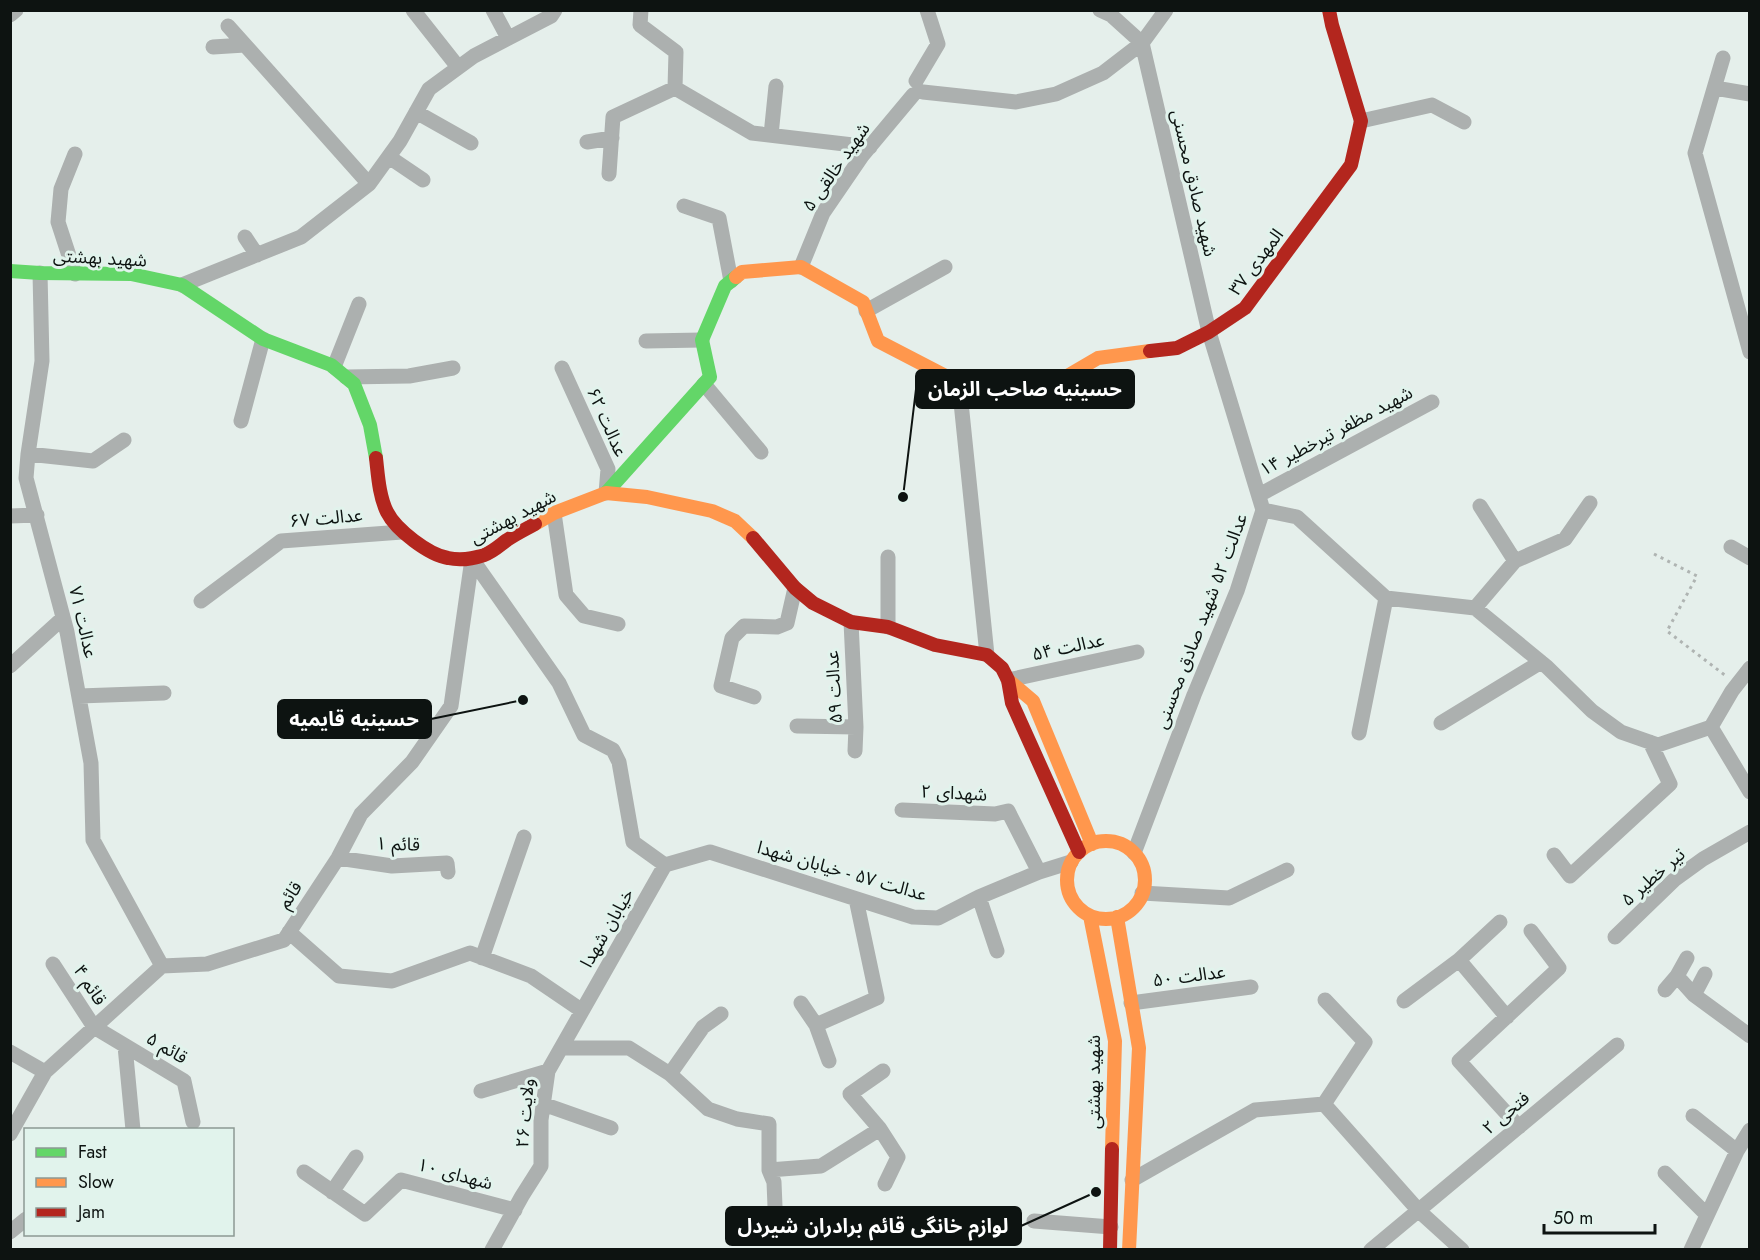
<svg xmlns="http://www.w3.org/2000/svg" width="1760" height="1260" font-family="Jost,'Noto Sans Arabic',sans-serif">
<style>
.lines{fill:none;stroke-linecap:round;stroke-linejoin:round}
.path{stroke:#afb4b2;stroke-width:3;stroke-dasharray:3 4.5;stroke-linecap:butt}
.street{stroke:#acb0af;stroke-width:15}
.fast{stroke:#63d668;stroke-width:14}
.slow{stroke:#ff974d;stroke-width:14}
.jam{stroke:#b3261e;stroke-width:14}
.labels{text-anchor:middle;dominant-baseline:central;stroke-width:6;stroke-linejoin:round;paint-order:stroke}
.street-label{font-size:18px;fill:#0d1311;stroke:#e1f3ec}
.leader{fill:none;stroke:#0d1311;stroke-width:2}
.callout-dot{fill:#0d1311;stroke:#e1f3ec;stroke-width:2}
.callout{fill:#0d1311;stroke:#0d1311;stroke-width:2}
.callout-label{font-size:20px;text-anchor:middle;font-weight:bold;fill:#fff}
</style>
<rect width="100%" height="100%" fill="#e5efeb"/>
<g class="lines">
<path class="path" d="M 1654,554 L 1697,576 L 1667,631 L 1726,676"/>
<path class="street" d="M 413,10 L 458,67
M 493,10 L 508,38
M 641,10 L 640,25 L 676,52 L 675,88 L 752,133 L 870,147
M 1100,10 L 1111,15 L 1142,43 L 1209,332 L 1263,510 L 1237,591 L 1194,695 L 1134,853
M 10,15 L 16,10
M 228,26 L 245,45
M 213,47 L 245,45 L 369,184
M 1723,58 L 1695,153 L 1750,352
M 916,81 L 938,44 L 927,10
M 1715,88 L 1750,94
M 923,92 L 1016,102 L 1056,94 L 1103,73 L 1142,43 L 1166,10
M 416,112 L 471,143
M 1361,121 L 1432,105 L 1464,122
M 771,135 L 776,86
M 587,142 L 612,138
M 75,154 L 61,189 L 58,222 L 75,274
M 389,157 L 423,180
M 609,174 L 613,117 L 675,88
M 684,206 L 719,218 L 731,281
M 245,237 L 257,255
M 801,267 L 823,213 L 862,156 L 913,95
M 40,273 L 42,361 L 28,454 L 26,478 L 67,632 L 91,763 L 93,840 L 162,966
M 182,285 L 301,237 L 369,184 L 400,141 L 429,89 L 474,56 L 551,16 L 555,10
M 866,311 L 945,267
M 646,341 L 702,340
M 334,367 L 359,304
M 562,368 L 608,469 L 606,493
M 346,377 L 409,376 L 453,368
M 959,383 L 987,655
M 704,384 L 761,452
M 241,421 L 263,339
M 28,454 L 93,461 L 124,440
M 1259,495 L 1432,402
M 1480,506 L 1515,561
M 1263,510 L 1297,517 L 1386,598 L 1475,608 L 1547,667 L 1592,711 L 1621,732 L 1658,745 L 1711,727 L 1750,792
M 554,513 L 566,595 L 584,616 L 618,624
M 10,516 L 37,515
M 1731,547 L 1750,558
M 472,559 L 559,683 L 584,735 L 613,750 L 619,762 L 633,842 L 665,865
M 201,601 L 281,541 L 402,532
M 1475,608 L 1515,561 L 1565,539 L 1590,503
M 851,622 L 856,727 L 855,751
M 888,627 L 888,557
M 10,666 L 63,618
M 1008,680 L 1137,652
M 79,696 L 164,693
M 754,697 L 721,686 L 732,638 L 744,626 L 777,627 L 787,623 L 795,588
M 1441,723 L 1541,662
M 797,726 L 856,727
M 1711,727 L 1732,691 L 1750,668
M 1359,733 L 1386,598
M 902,810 L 995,814 L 1008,811 L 1039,872
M 1554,855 L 1570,876 L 1670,784 L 1650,742
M 338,858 L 392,866 L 447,863 L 448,872
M 665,865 L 710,852 L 913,917 L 938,918 L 979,897 L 1039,872 L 1071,862
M 1142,893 L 1229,898 L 1287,870
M 979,897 L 997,951
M 289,932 L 339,976 L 392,981 L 470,953 L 531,976 L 581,1010
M 1615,937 L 1674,880 L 1703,859 L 1750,832
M 482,958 L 524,837
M 1687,958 L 1677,976 L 1694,995 L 1750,1036
M 1459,960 L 1507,1017
M 53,964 L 94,1027 L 184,1081 L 193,1122
M 1665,990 L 1677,976
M 1694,995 L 1705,974
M 1404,1001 L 1459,960 L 1500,922
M 801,1003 L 816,1025
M 1131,1003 L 1251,987
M 125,1046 L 133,1130
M 561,1048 L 629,1048 L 670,1074 L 708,1109 L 737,1119 L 769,1124 L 769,1170 L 821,1166 L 880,1129 L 898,1157 L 885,1184
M 10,1052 L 45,1072
M 829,1061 L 816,1025 L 877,998 L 856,899
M 670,1074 L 703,1027 L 721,1014
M 481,1091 L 548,1071
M 543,1104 L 611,1128
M 1324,1104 L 1419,1211 L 1462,1250
M 1324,1104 L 1365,1042 L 1325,1000
M 1693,1116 L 1737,1151
M 1519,1127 L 1459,1061 L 1559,968 L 1531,931
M 880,1129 L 850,1094 L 883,1071
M 10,1134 L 45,1072 L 162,966 L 207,964 L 284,940 L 338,858 L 361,814 L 412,762 L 451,706 L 472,559
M 769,1170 L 774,1182 L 776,1231
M 304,1172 L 365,1214 L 401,1180 L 515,1210
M 1665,1173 L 1707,1215
M 1132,1180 L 1255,1110 L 1324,1104
M 332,1192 L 356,1157
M 1034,1221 L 1111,1227
M 10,1232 L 26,1219
M 492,1250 L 522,1196 L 541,1166 L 541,1120 L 548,1071 L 665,865
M 1371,1250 L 1617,1045
M 1691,1250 L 1737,1151 L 1750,1130"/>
<path class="fast" d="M 10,271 L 40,273 L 131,274 L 182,285 L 263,339 L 331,365 L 354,384 L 370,425 L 376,458
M 606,493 L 710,377 L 702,340 L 725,286 L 736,277"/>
<path class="slow" d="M 736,277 L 742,272 L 801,267 L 863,302 L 878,341 L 959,383 L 1004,389 L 1057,382 L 1098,358 L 1150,351
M 535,524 L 554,513 L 606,493 L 647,497 L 712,511 L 735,521 L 753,538
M 1008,680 L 1033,701 L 1092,844
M1067 880a39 39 0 1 1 78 0a39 39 0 1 1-78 0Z
M 1090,916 L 1115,1041 L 1112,1149
M 1117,917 L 1139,1048 L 1129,1250"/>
<path class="jam" d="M 1150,351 L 1177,348 L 1209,332 L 1245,308 L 1351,165 L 1361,121 L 1332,25 L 1329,10
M 376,458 C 378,475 379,496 387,512 C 396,530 429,555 448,558 C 461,561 472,559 484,555 C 493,552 500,545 507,540 C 516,534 526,529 535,524
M 753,538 L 795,588 L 813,603 L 851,622 L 888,627 L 935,645 L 987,655 L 1002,668 L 1008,680 L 1012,703 L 1079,852
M 1110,1250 L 1112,1149"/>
</g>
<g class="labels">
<g class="street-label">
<text transform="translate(836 167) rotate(-55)">شهید خالقی ۵</text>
<text transform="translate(1194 183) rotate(77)">شهید صادق محسنی</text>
<text transform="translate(100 258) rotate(3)">شهید بهشتی</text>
<text transform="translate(1256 262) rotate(-53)">المهدی ۳۷</text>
<text transform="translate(607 422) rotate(66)">عدالت ۶۲</text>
<text transform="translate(1336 431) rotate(-28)">شهید مظفر تیرخطیر ۱۴</text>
<text transform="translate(513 517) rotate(-28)">شهید بهشتی</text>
<text transform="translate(326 518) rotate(-5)">عدالت ۶۷</text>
<text transform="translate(1201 621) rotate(-69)">عدالت ۵۲ شهید صادق محسنی</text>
<text transform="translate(83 622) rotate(77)">عدالت ۷۱</text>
<text transform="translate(1068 647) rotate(-12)">عدالت ۵۴</text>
<text transform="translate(834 687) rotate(-93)">عدالت ۵۹</text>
<text transform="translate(954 793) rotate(3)">شهدای ۲</text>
<text transform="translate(398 844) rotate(2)">قائم ۱</text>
<text transform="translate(842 871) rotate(16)">عدالت ۵۷ - خیابان شهدا</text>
<text transform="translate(1653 877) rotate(-41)">تیر خطیر ۵</text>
<text transform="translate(290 895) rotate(-56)">قائم</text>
<text transform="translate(607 928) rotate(-60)">خیابان شهدا</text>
<text transform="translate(1189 976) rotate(-7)">عدالت ۵۰</text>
<text transform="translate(90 985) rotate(57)">قائم ۴</text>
<text transform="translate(167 1048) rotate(31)">قائم ۵</text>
<text transform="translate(1094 1082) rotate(-90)">شهید بهشتی</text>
<text transform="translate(525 1113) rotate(-85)">ولایت ۲۶</text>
<text transform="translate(1506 1113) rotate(-40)">فتحی ۲</text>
<text transform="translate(455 1174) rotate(15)">شهدای ۱۰</text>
</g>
</g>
<path class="leader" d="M903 497L916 389M523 700L431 719M1096 1192L1021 1226"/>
<g class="callout-dot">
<circle cx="903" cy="497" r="6"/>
<circle cx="523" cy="700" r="6"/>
<circle cx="1096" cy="1192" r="6"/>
</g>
<g class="callout">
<rect x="916" y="370" width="218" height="38" rx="6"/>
<rect x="278" y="700" width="153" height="38" rx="6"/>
<rect x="726" y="1207" width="295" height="38" rx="6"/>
</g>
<g class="callout-label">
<text x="1025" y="396">حسینیه صاحب الزمان</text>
<text x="354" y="726">حسینیه قایمیه</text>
<text x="873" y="1233">لوازم خانگی قائم برادران شیردل</text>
</g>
<rect width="1760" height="1260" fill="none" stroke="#0d1311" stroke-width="24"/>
<rect x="24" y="1128" width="210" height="108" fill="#e1f3ec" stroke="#8c9994" stroke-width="1.5"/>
<rect x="36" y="1148" width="30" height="9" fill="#63d668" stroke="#8c9994" stroke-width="1.5"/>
<text x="78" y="1158" font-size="18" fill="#0d1311">Fast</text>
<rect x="36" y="1178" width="30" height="9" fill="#ff974d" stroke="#8c9994" stroke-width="1.5"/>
<text x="78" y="1188" font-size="18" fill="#0d1311">Slow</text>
<rect x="36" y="1208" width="30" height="9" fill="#b3261e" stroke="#8c9994" stroke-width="1.5"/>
<text x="78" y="1218" font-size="18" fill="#0d1311">Jam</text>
<path d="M1544 1224v9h111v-9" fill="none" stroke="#0d1311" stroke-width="3"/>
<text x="1553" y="1224" font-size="18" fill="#0d1311" stroke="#e1f3ec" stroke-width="4.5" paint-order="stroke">50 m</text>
</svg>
